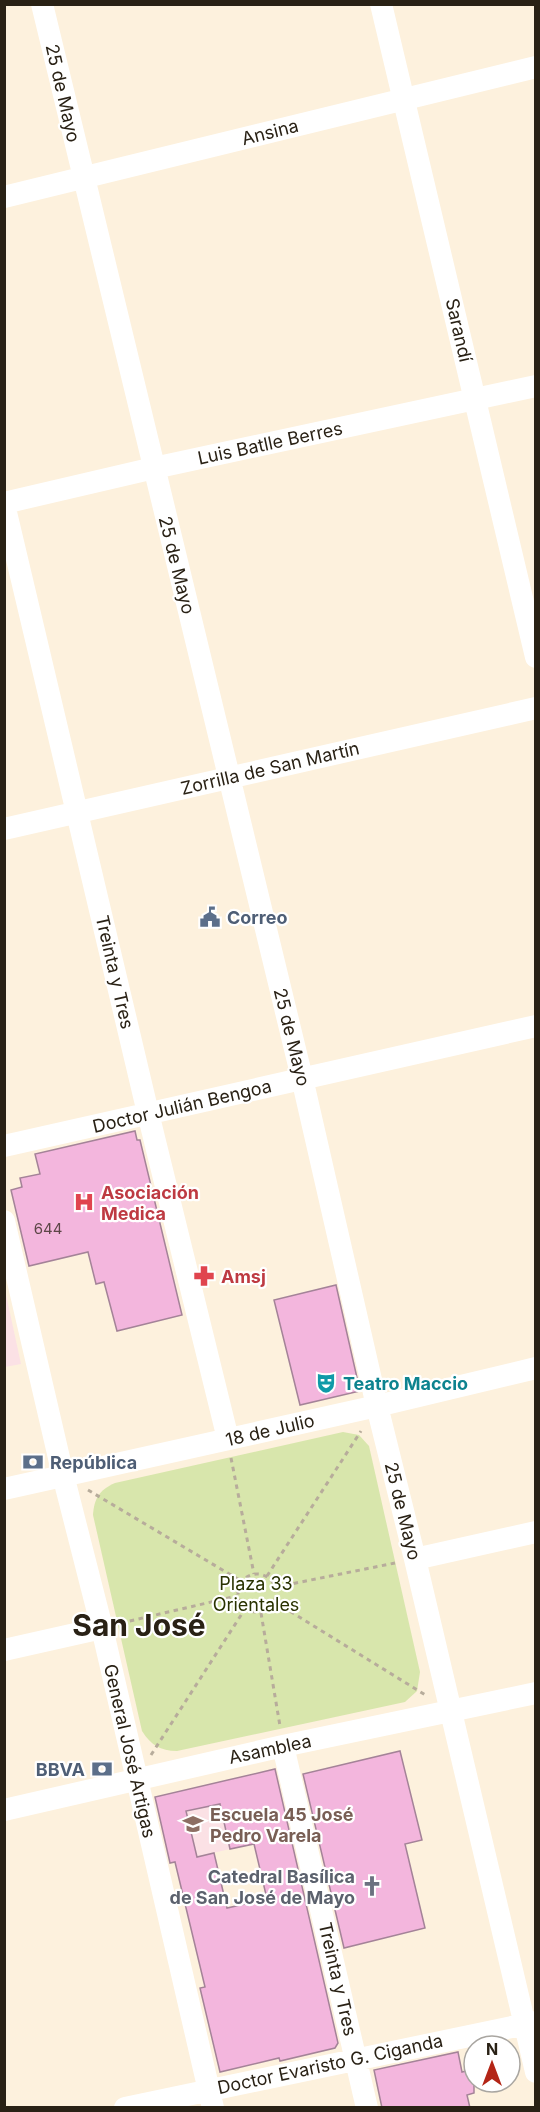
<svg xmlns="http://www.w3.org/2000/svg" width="540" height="2112" font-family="Inter,sans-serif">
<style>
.education{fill:#fbe1e5}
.green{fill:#d8e6ac}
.building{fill:#f3b6dd;stroke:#a48398;stroke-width:1.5;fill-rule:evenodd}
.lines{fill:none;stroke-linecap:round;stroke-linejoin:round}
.path{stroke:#b7ac9b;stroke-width:3;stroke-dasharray:4.5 4.5;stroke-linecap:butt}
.minor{stroke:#fff;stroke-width:22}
.labels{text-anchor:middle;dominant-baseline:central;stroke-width:4.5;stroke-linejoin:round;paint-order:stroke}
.number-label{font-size:15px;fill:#5c4647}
.street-label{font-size:18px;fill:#292115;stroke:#fff}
.service-label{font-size:18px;font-weight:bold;fill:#4e5e75;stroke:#fff;text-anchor:start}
.health-label{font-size:18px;font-weight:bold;fill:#be3a42;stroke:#fff;text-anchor:start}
.culture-label{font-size:18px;font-weight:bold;fill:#0d838f;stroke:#fff;text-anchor:start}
.park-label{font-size:18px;fill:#293201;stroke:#fff}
.education-label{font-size:18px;font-weight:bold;fill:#785e54;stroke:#fff;text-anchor:start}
.worship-label{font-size:18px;font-weight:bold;fill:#5b616d;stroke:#fff;text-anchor:end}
.town-label{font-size:30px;font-weight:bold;fill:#292115;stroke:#fff}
</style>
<rect width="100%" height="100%" fill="#fdf1dd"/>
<path class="education" d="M 5,1290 L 21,1364 L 5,1367 L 4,1367 Z
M 215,1783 L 230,1849 L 170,1863 L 155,1797 Z"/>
<path class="green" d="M 343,1432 L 359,1435 L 369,1446 L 420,1672 L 417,1691 L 405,1702 L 177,1751 C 160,1751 151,1745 142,1731 L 93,1515 C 94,1499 99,1490 115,1483 Z"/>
<path class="building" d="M 135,1131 L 137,1140 L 140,1140 L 182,1315 L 117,1331 L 104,1282 L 96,1284 L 88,1252 L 29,1266 L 11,1190 L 22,1187 L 20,1178 L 40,1174 L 35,1154 Z
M 336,1285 L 360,1391 L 300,1405 L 274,1300 Z
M 400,1751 L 422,1840 L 405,1844 L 425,1928 L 344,1948 L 303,1774 Z
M 275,1769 L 338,2043 L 335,2048 L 280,2061 L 279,2058 L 220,2072 L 200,1988 L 205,1987 L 175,1862 L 170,1863 L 155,1797 ZM 220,1804 L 230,1849 L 254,1844 L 267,1899 L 227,1908 L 214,1853 L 197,1857 L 186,1811 Z
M 458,2052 L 462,2072 L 474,2069 L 474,2093 L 467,2095 L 470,2108 L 382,2108 L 374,2070 Z"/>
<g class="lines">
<path class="path" d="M 231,1458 L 254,1574
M 88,1490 L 241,1581
M238 1593a19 19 0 1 1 38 0a19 19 0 1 1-38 0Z
M 267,1576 L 361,1431
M 276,1587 L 395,1563
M 275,1602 L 427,1696
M 261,1613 L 280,1726
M 121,1623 L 237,1596
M 151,1755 L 245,1609"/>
<path class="minor" d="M 42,4 L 302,1078 L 377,1406 L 415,1559 L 536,2072
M 381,4 L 536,657
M 4,197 L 536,67
M 4,503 L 154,468 L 536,386
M 4,504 L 148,1113 L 228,1439
M 4,829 L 536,708
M 4,1146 L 536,1026
M 4,1221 L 63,1475 L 102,1628 L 213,2108
M 4,1489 L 377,1406 L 536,1368
M 415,1559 L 536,1532
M 4,1650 L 102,1628
M 283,1746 L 367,2108
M 4,1810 L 283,1746 L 536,1693
M 125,2108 L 536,2022"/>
</g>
<defs>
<g id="civic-bare" transform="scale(1.62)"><path d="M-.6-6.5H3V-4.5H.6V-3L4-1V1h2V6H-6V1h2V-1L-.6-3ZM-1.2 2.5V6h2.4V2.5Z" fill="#5c6f8a" stroke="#fff" stroke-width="2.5" paint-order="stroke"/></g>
<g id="hospital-bare" transform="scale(1.62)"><path d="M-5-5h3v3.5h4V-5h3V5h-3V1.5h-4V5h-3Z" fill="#e0444e" stroke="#fff" stroke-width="2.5" paint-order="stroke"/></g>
<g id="pharmacy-bare" transform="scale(1.62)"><path d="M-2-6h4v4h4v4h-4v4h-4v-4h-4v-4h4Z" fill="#e0444e" stroke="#fff" stroke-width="2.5" paint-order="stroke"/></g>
<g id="theatre-bare" transform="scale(1.62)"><path d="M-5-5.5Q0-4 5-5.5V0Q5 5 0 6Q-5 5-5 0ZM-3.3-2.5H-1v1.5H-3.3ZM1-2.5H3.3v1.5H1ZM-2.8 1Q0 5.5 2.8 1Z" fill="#0f9aa8" stroke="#fff" stroke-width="2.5" paint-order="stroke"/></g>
<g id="bank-bare" transform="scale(1.62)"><path d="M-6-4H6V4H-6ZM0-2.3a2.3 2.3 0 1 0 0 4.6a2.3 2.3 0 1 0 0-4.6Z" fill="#5c6f8a" stroke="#fff" stroke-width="2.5" paint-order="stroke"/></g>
<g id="school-bare" transform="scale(1.62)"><path d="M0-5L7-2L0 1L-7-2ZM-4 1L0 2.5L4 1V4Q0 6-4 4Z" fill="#8d6e63" stroke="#fff" stroke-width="2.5" paint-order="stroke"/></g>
<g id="church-bare" transform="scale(1.62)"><path d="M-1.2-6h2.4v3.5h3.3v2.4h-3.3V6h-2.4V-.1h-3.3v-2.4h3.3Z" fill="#6b7280" stroke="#fff" stroke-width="2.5" paint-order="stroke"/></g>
</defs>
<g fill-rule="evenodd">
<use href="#civic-bare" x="210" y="917"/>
<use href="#hospital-bare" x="84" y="1202"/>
<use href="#pharmacy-bare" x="204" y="1276"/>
<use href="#theatre-bare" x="326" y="1383"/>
<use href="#bank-bare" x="33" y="1462"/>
<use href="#bank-bare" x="102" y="1769"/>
<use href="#school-bare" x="193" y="1824"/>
<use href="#church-bare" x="372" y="1886"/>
</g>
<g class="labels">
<g class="number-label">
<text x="48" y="1228">644</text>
</g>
<g class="street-label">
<text transform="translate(63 93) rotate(77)">25 de Mayo</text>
<text transform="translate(270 132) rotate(-14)">Ansina</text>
<text transform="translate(459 330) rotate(77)">Sarandí</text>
<text transform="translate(270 443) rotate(-12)">Luis Batlle Berres</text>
<text transform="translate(177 565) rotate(76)">25 de Mayo</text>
<text transform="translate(270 768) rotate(-13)">Zorrilla de San Martín</text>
<text transform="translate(115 972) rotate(77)">Treinta y Tres</text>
<text transform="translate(292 1037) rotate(76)">25 de Mayo</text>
<text transform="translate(182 1106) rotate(-13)">Doctor Julián Bengoa</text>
<text transform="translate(270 1430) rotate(-13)">18 de Julio</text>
<text transform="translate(403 1511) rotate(76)">25 de Mayo</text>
<text transform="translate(270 1749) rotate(-12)">Asamblea</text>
<text transform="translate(130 1751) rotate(77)">General José Artigas</text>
<text transform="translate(338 1979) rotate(77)">Treinta y Tres</text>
<text transform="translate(330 2064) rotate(-12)">Doctor Evaristo G. Ciganda</text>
</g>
<g class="service-label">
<text x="227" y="917">Correo</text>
<text x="50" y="1462">República</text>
<text x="85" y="1769" text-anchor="end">BBVA</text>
</g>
<g class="health-label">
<text x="101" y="1192">Asociación<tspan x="101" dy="21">Medica</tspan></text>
<text x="221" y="1276">Amsj</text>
</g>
<g class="culture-label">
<text x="343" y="1383">Teatro Maccio</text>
</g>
<g class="park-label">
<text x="256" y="1583">Plaza 33<tspan x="256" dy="21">Orientales</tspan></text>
</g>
<g class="education-label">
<text x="210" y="1814">Escuela 45 José<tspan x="210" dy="21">Pedro Varela</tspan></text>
</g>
<g class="worship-label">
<text x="355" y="1876">Catedral Basílica<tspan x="355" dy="21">de San José de Mayo</tspan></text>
</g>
<g class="town-label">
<text x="139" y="1625">San José</text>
</g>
</g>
<rect width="540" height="2112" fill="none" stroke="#292115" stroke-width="12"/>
<g transform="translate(492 2064)"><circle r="28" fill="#ffffff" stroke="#a9a6a1" stroke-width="1.5"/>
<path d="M0-4.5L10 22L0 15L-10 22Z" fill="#b32516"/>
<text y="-9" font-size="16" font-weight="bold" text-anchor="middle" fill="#292115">N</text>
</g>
</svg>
